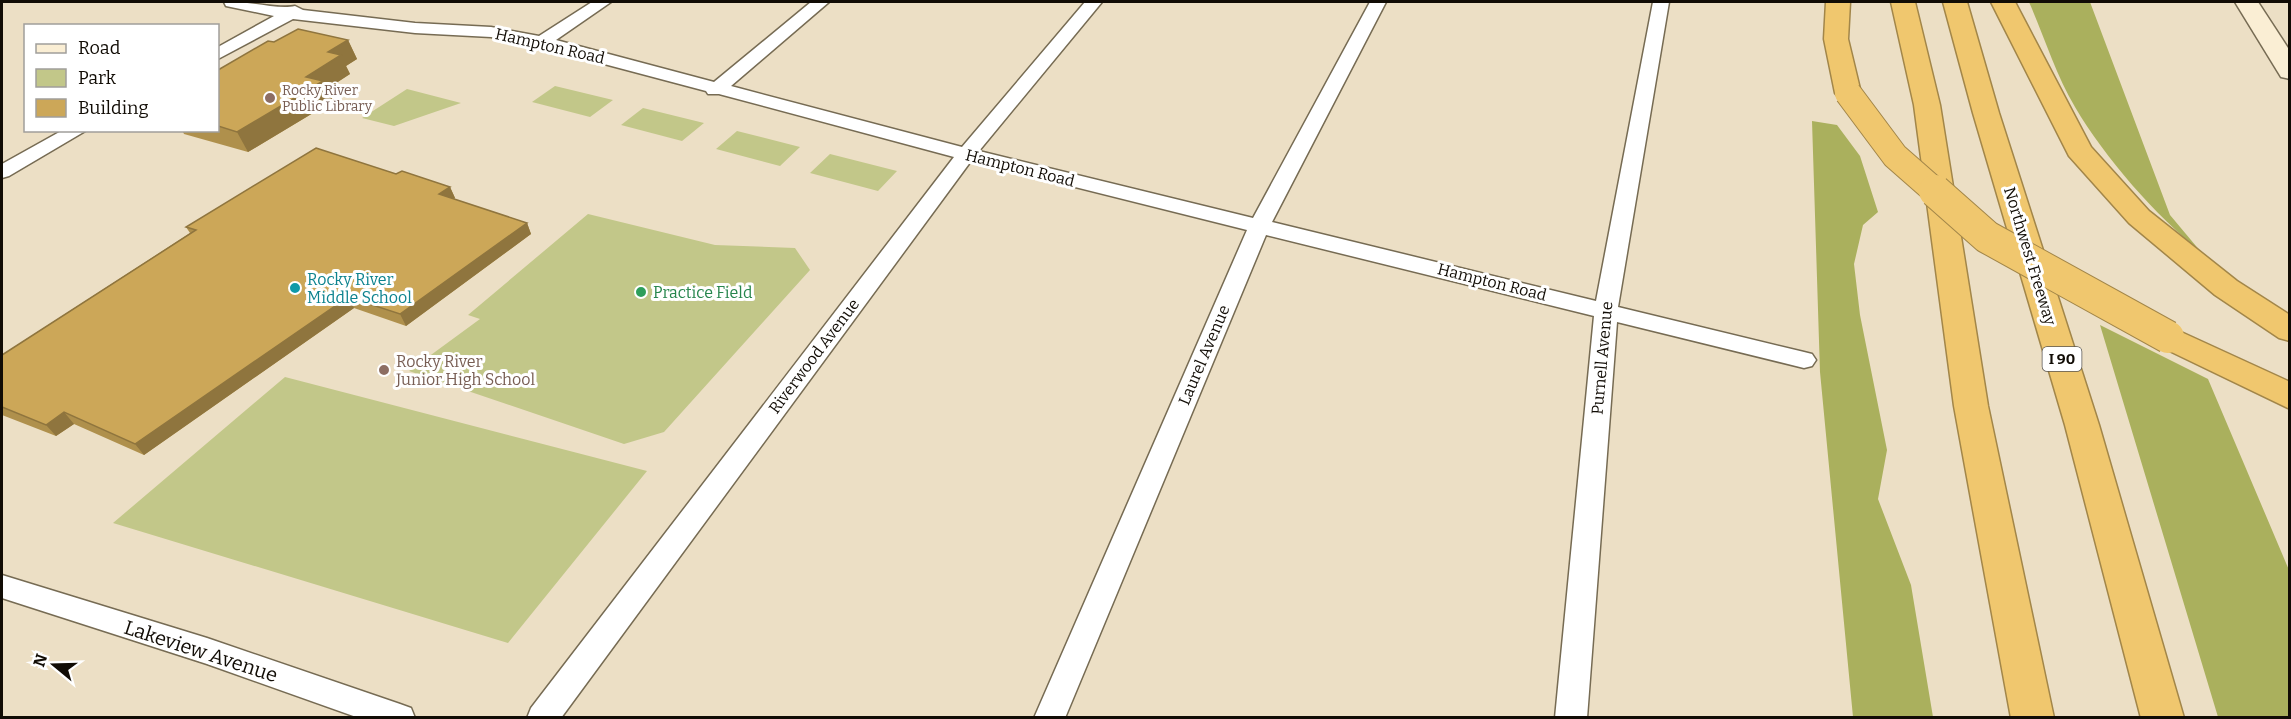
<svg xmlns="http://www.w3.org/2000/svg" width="2291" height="719" font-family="Bitter,serif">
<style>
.green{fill:#c2c789}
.forest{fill:#aab05d}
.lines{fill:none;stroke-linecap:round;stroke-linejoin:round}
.street-casing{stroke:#766b53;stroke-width:3}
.secondary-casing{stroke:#766b53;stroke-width:3}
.highway-casing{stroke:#a28649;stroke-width:3}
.street{fill:#fff;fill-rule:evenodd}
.secondary{fill:#faeed4;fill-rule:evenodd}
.highway{fill:#f0c76e;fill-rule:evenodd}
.highway-bridge-far1-casing{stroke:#a28649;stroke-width:28;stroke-linecap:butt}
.highway-bridge-casing{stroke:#a28649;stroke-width:34;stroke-linecap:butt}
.highway-bridge-far1{stroke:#f0c76e;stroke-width:26}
.highway-bridge{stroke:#f0c76e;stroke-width:32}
.wall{fill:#af904c}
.shaded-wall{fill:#8f753e}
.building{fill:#cca758;stroke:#8f753e;stroke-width:1.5}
.education-dot{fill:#8d6e63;stroke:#fff;stroke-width:2}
.culture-dot{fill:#0f9aa8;stroke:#fff;stroke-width:2}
.leisure-dot{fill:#2e9e5b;stroke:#fff;stroke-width:2}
.labels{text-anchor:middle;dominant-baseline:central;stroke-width:6;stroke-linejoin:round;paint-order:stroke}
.far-education-label{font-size:14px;fill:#785e54;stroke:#fff;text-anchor:start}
.shield{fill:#fff;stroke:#585550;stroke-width:1.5}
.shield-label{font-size:15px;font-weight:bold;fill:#110c05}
.street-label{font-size:16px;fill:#110c05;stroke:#fff}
.culture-label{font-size:16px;fill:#0d838f;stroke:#fff;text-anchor:start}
.leisure-label{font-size:16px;fill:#27864d;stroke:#fff;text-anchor:start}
.education-label{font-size:16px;fill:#785e54;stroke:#fff;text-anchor:start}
.near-street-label{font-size:20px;fill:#110c05;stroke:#fff}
</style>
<rect width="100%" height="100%" fill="#ecdfc5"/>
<path class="green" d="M 555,86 L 613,100 L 590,117 L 532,102 Z
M 407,89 L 461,103 L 394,126 L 362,118 Z
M 643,108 L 704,123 L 682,141 L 621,125 Z
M 737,131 L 800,147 L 780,166 L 716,149 Z
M 830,154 L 897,171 L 878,191 L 810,173 Z
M 588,214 L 715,245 L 795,248 L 810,270 L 664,432 L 624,444 L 409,371 L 480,319 L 468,315 Z
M 285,377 L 647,471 L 508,643 L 113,523 Z"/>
<path class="forest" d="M 2029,2 L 2090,2 L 2170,215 L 2201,252 C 2156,216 2105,158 2075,107 C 2056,75 2044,36 2029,2 Z
M 1812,121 L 1837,125 L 1860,156 L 1878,212 L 1863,225 L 1854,264 L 1860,315 L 1887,450 L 1878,499 L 1911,585 L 1933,717 L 1853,717 L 1820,372 Z
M 2100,325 L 2208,379 L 2289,570 L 2289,717 L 2218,717 Z"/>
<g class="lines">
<g class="street-casing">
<path id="street" d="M 224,2 C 246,0 277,10 295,6 L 303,10 L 415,23 L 491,27 L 539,36 L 592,2 L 611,2 L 556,40 L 714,82 L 811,2 L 829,2 L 731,86 L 962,147 L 1085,2 L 1102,2 L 979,151 L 1253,218 L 1370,2 L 1386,2 L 1272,222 L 1596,301 L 1653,2 L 1669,2 L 1618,307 L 1804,352 L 1812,354 L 1816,360 L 1812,366 L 1804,368 L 1617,322 L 1587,718 L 1555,718 L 1594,316 L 1266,235 L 1065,718 L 1034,718 L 1247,230 L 971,161 L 561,718 L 527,718 L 531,708 L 954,157 L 719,94 L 708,94 L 706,91 L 540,47 L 491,37 L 415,33 L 293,19 L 218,59 L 218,47 L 274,16 L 226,6 Z
M 63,130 L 87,130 L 9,176 L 2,178 L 2,164 Z
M 2,575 L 207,638 L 400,704 L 411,708 L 415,718 L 359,718 L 207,664 L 2,598 Z"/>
</g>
<g class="secondary-casing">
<path id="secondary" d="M 2235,2 L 2258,2 L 2290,51 L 2290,79 L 2281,77 Z"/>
</g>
<g class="highway-casing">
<path id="highway" d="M 1826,2 L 1850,2 L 1848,39 L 1861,93 L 1857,98 L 1848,101 L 1839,98 L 1835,93 L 1824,39 Z
M 1891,2 L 1915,2 L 1940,105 L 1988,406 L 2054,718 L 2011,718 L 1954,406 L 1914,105 Z
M 1943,2 L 1967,2 L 1999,113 L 2099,425 L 2184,718 L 2141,718 L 2065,425 L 1973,113 Z
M 1991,2 L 2015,2 L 2091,147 L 2149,211 L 2237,281 L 2290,315 L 2290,341 L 2279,338 L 2215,295 L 2129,223 L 2069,156 Z
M 2168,326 L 2290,382 L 2290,409 L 2157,345 L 2152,337 L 2157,329 Z"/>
</g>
<use href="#street" class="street"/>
<use href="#secondary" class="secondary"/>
<use href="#highway" class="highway"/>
<g class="highway-bridge-far1-casing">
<path id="highway-bridge-far1" d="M 1848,93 L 1895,156 L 1936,192"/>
</g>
<g class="highway-bridge-casing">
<path id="highway-bridge" d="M 1935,191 L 1987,237 L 2168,337"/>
</g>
<use href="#highway-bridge-far1" class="highway-bridge-far1"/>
<use href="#highway-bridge" class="highway-bridge"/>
</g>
<path class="wall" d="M 348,40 L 357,59 L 346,66 L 350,74 L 327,89 L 333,101 L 248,152 L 184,134 L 182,130 L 218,130 L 218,70 L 274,42 Z
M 396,174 L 450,187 L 455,198 L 454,199 L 527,223 L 531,234 L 406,326 L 354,308 L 144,455 L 74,424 L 56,436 L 2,415 L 2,355 L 190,233 L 186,227 Z"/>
<path class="shaded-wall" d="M 348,40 L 357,59 L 346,66 L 350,74 L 327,89 L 333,101 L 248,152 L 237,132 L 306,77 L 328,52 Z
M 450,187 L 455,198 L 444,205 L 439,194 Z
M 527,223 L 531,234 L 406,326 L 400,314 Z
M 348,297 L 354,308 L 144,455 L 135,444 Z
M 64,412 L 74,424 L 56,436 L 46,425 Z"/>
<path class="building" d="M 298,29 L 348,40 L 328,52 L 341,55 L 306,77 L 323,81 L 237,132 L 218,126 L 218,70 L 268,41 L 274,42 Z
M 316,148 L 396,174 L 402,171 L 450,187 L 439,194 L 527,223 L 400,314 L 348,297 L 135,444 L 64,412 L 46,425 L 2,407 L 2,355 L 196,230 L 186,227 Z"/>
<g class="education-dot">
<circle cx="270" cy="98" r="6"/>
<circle cx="384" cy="370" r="6"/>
</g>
<circle class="culture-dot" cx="295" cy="288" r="6"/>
<circle class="leisure-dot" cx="641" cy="292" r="6"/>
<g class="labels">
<g class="far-education-label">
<text x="282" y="90">Rocky River<tspan x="282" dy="16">Public Library</tspan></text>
</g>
<rect class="shield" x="2042.5" y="347" width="39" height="24" rx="4.5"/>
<g class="shield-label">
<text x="2062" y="359">I 90</text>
</g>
<g class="street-label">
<text transform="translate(550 46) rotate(13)">Hampton Road</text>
<text transform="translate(1020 168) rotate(14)">Hampton Road</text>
<text transform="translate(2030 256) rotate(73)">Northwest Freeway</text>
<text transform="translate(1492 282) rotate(14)">Hampton Road</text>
<text transform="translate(1204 355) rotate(-67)">Laurel Avenue</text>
<text transform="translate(814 356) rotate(-53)">Riverwood Avenue</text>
<text transform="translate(1602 358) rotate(-85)">Purnell Avenue</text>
</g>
<g class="culture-label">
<text x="307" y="279">Rocky River<tspan x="307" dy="18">Middle School</tspan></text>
</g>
<g class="leisure-label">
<text x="653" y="292">Practice Field</text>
</g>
<g class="education-label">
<text x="396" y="361">Rocky River<tspan x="396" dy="18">Junior High School</tspan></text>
</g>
<g class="near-street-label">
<text transform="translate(201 651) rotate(18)">Lakeview Avenue</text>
</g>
</g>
<rect width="2291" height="719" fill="none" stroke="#110c05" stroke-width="6"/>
<rect x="24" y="24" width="195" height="108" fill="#ffffff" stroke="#a09e9b" stroke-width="1.5"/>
<rect x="36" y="44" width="30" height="9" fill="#faeed4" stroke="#a09e9b" stroke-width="1.5"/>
<text x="78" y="54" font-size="18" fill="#110c05">Road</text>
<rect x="36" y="69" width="30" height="18" fill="#c2c789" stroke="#a09e9b" stroke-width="1.5"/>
<text x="78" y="84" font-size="18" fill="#110c05">Park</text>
<rect x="36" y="99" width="30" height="18" fill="#cca758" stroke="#a09e9b" stroke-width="1.5"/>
<text x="78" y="114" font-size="18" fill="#110c05">Building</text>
<g transform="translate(54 665) rotate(289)" stroke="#ffffff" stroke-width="4.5" paint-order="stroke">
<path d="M0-4.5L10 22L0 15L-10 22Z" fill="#110c05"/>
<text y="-9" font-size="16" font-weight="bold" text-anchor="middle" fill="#110c05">N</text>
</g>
</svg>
